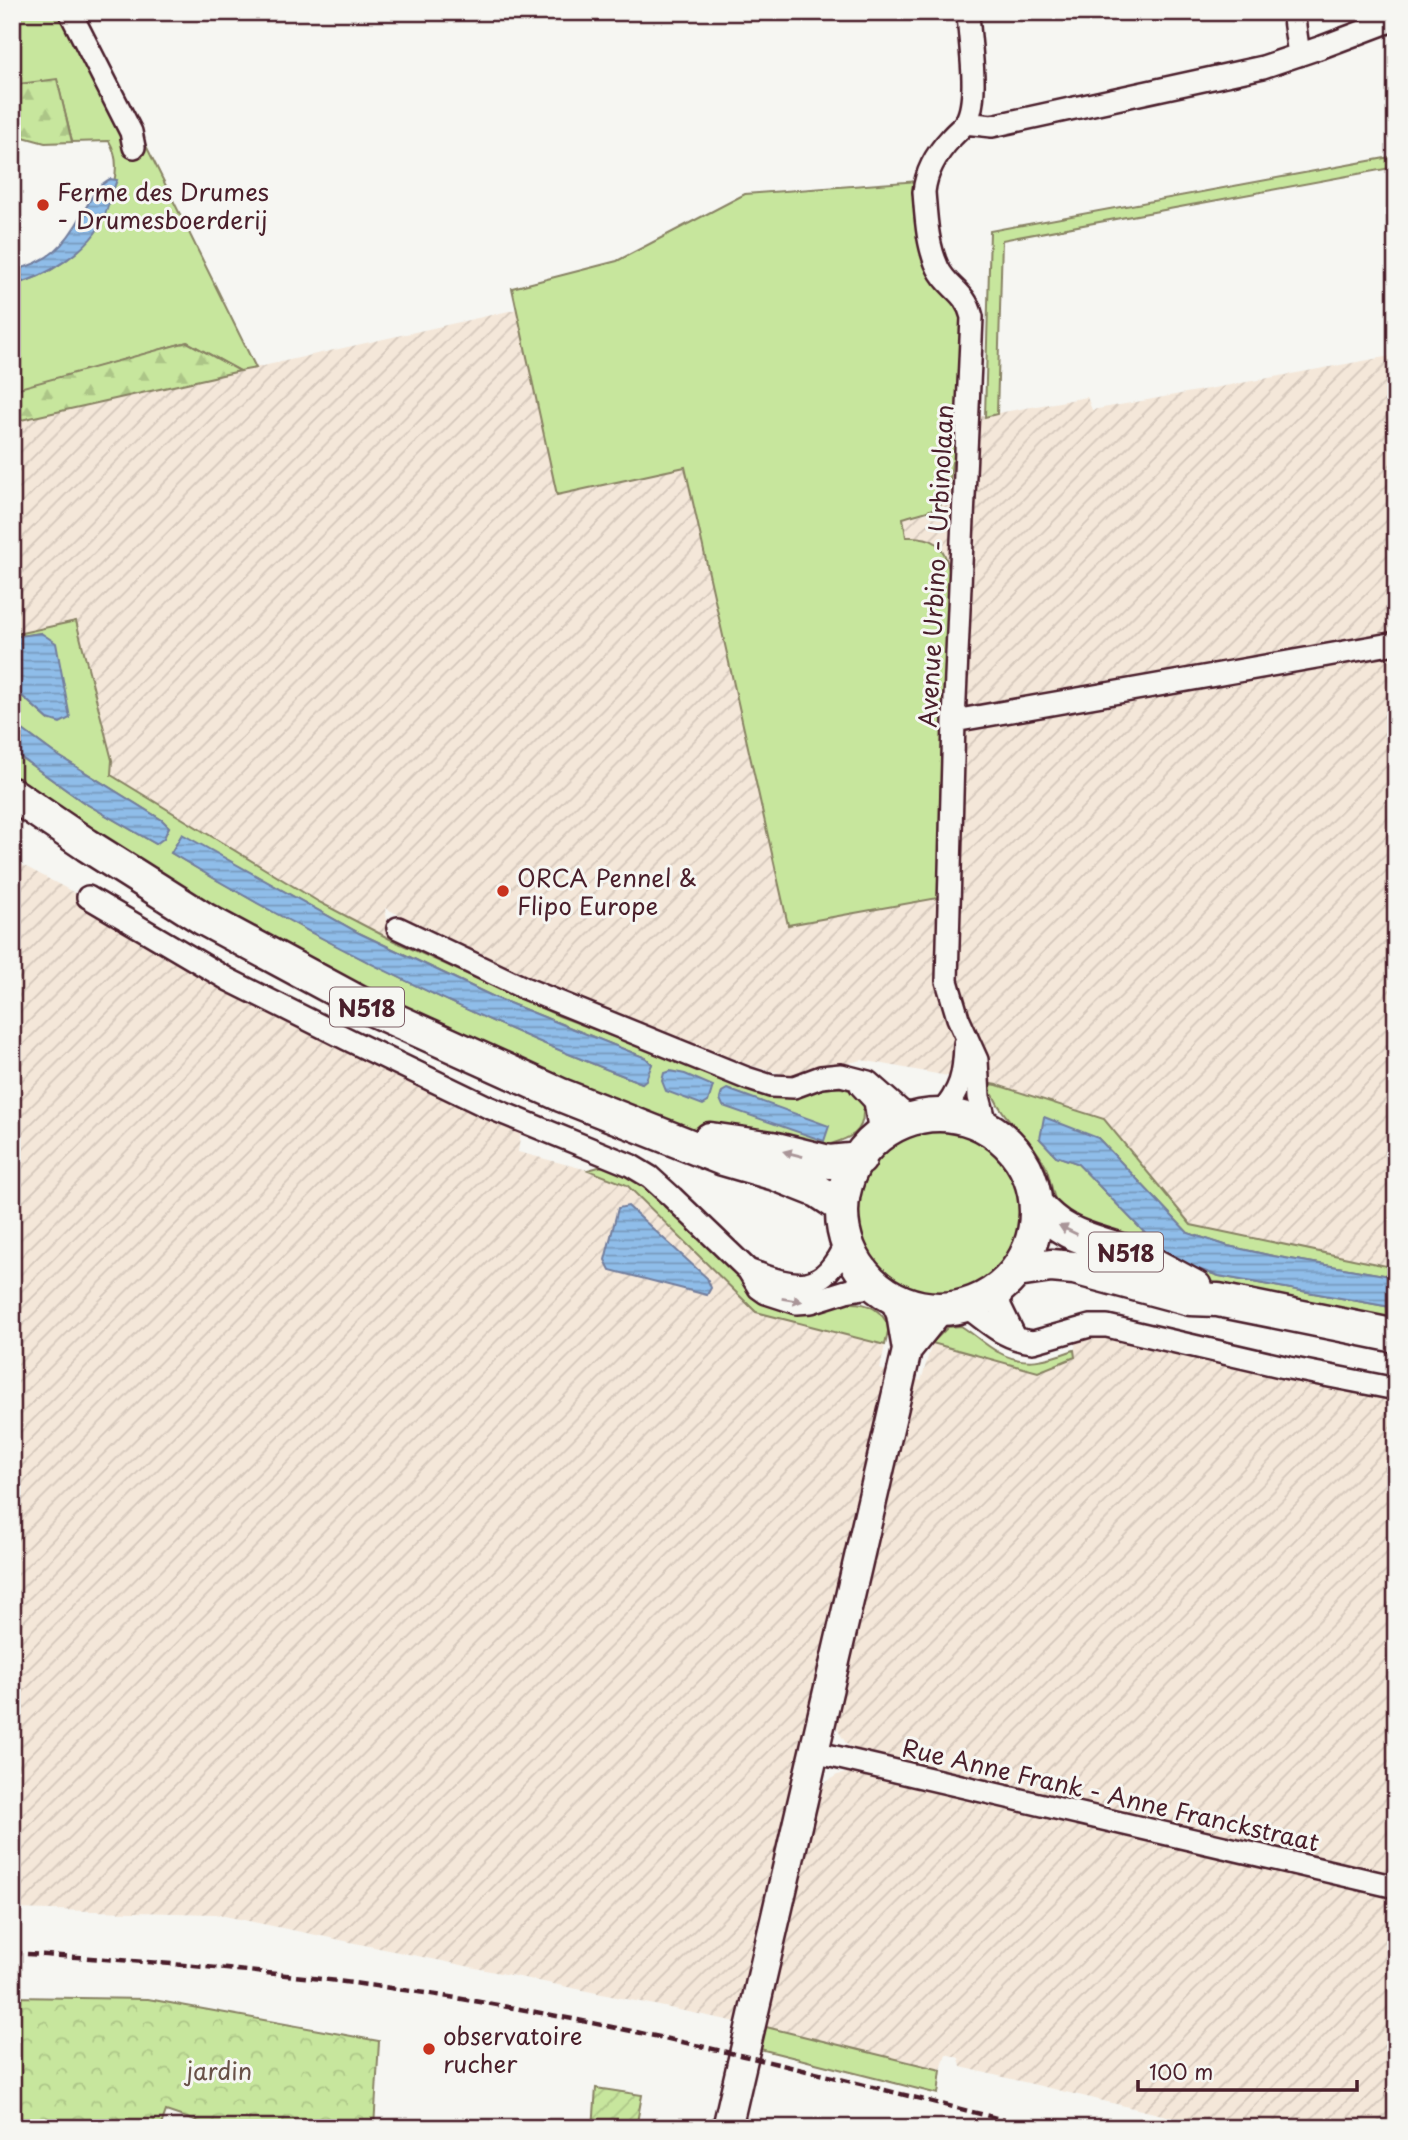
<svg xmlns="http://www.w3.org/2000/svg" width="1408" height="2140" font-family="'Playpen Sans',sans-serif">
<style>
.industrial{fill:url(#industrial-furrows)}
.grass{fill:#c7e69d;stroke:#888264;stroke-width:2;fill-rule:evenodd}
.forest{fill:url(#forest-firs);stroke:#888264;stroke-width:2}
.park{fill:url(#park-crowns);stroke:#888264;stroke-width:2}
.garden{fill:url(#garden-furrows);stroke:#888264;stroke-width:2}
.water{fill:url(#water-rules);stroke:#737e9d;stroke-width:2}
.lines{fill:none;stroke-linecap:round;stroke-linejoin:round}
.minor-casing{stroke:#4a1f2b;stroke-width:26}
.major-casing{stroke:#4a1f2b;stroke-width:33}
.highway-casing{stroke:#4a1f2b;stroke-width:37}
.minor{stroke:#f6f6f2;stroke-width:21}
.major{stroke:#f6f6f2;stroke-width:28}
.highway{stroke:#f6f6f2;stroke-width:32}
.rail{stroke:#4a1f2b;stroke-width:4.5;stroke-dasharray:10 5;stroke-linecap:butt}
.oneway{fill:#a99598}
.poi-dot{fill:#c8321e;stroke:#f6f6f2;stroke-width:2.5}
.labels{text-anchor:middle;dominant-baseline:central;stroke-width:6;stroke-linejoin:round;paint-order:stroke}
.shield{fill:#f6f6f2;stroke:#7e6067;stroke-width:2}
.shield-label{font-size:23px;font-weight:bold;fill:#4a1f2b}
.poi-label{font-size:24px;fill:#4a1f2b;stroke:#f6f6f2;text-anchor:start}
.street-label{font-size:24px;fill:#4a1f2b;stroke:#f6f6f2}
.park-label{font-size:24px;fill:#695148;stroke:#f6f6f2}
</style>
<defs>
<pattern id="industrial-furrows" width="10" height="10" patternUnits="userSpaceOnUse" patternTransform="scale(1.75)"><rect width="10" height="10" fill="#f4e7d9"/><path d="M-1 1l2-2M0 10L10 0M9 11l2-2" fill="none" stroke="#d3c6ba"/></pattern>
<pattern id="forest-firs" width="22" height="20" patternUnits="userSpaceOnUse" patternTransform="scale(1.75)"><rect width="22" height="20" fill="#c7e69d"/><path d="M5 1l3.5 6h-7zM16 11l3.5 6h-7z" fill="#acc587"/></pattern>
<pattern id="park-crowns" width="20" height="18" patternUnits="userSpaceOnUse" patternTransform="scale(1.75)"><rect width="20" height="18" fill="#c7e69d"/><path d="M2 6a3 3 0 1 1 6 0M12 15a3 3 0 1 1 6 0" fill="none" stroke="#acc587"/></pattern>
<pattern id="garden-furrows" width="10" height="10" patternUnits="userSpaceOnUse" patternTransform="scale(1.75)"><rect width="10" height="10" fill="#c7e69d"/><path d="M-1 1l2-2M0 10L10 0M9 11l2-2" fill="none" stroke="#acc587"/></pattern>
<pattern id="water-rules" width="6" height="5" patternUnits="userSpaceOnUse" patternTransform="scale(1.75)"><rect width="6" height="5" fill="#8fbde9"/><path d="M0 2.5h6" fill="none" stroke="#7799bd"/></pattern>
</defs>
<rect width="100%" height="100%" fill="#f6f6f2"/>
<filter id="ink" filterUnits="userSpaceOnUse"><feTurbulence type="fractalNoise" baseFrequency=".0143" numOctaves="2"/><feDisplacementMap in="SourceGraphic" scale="14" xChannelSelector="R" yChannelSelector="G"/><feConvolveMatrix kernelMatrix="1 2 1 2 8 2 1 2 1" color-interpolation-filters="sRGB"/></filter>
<g filter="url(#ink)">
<path class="industrial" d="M 518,309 L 557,494 L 685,466 L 788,924 L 924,537 L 906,537 L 903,518 L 932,512 L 949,488 L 952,461 L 976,417 L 1087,397 L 1092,410 L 1396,355 L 1396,1268 L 1191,1225 L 1104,1119 L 985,1083 L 862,1060 L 790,1076 L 749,1065 L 537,983 L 385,908 L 390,939 L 319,902 L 110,775 L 112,760 L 76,621 L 12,635 L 12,422 Z
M 12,842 L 21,849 L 17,862 L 521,1132 L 518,1152 L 588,1170 L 627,1185 L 756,1312 L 885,1345 L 880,1369 L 888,1372 L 737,2022 L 215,1914 L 12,1909 Z
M 1088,1335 L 1107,1335 L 1396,1396 L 1396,1875 L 863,1752 L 847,1745 L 839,1732 L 836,1720 L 916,1379 L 921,1381 L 932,1343 L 1038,1372 L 1074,1357 L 1076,1339 Z
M 852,1772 L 1396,1898 L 1396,2128 L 1217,2128 L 961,2067 L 959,2058 L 946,2054 L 941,2070 L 766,2027 L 818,1796 L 825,1783 L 837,1775 Z"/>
<path class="grass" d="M 12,12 L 80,12 L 256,368 L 240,371 L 187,342 L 16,390 L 12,385 L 12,285 C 47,278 86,251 103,220 C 106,213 106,205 109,199 C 116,181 120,159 109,141 L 72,142 L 57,80 L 12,85 Z
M 1396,156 L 1396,167 L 1002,240 L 997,414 L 985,417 L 990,231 Z
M 919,181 L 919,199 L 965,314 L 962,460 L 952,462 C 947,511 947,505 903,518 L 906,537 C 933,536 944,543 949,570 L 938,898 L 788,925 L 685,467 L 557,495 L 512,288 L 617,261 L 745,194 Z
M 76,621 L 112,760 L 111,775 L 319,902 L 390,939 L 559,1016 L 772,1097 C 812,1101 840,1068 870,1107 L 863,1111 C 864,1133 850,1138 831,1144 L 829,1153 L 766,1140 L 685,1130 L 540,1076 L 273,945 L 12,780 L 12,751 L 83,802 L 156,844 L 169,827 L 162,820 L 54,753 L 12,722 L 12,687 L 48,719 L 41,633 L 12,637 L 12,635 ZM 182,835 L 359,933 L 494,997 L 646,1058 L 652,1064 L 642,1083 C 479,1021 321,943 171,853 Z
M 985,1083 L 997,1085 L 1104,1119 L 1191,1225 L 1396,1268 L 1396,1277 L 1273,1256 L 1228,1246 L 1188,1233 L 1098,1138 L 1040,1139 L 1056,1156 L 1077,1163 L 1171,1260 L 1219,1276 L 1396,1308 L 1396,1327 L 1222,1291 L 1125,1246 L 1058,1206 C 1051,1193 1051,1178 1045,1165 C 1031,1137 1005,1123 993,1095 L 984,1095 Z
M856 1213a83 83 0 1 1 166 0a83 83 0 1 1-166 0Z
M 606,1165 L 643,1180 L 746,1284 L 847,1298 L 851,1303 C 870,1303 881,1310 889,1327 L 885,1345 L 756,1312 L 627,1185 L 588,1170 Z
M 961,1326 C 974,1334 985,1345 998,1352 C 1024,1367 1047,1360 1074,1350 L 1075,1357 L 1038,1372 L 932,1343 L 948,1327 Z
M 766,2027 L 941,2070 L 938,2094 L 760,2049 Z"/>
<path class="forest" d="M 57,79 L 72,142 L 45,143 L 12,134 L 12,85 Z
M 187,342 L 240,371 L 12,422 L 12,385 L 16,389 Z"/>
<path class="park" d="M 12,1997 L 148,1999 L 379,2041 L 374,2128 L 216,2128 L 166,2111 L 160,2128 L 12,2128 Z"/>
<path class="garden" d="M 596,2088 L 642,2095 L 636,2128 L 593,2128 Z"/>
<path class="water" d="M 110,179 L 117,180 C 112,192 109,205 104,217 C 92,249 45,278 12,285 L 12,271 C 49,262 65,246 83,213 C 91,199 95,187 110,179 Z
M 41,633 L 56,643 L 70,718 L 60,723 L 48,719 L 12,687 L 12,637 Z
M 12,722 L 54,753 L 162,820 L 169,827 L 164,838 L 156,844 L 83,802 L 12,751 Z
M 182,834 L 359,933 L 494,997 L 646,1058 L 652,1064 L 646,1080 L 642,1083 C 479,1021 320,943 171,853 Z
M 670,1071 L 685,1074 L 713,1086 L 708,1102 L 703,1105 L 666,1091 L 662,1081 L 664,1073 Z
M 727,1089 L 829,1126 L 824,1141 L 723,1106 L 720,1099 L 722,1092 Z
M 1044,1117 L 1098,1138 L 1188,1233 L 1228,1246 L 1273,1256 L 1396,1277 L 1396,1308 L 1219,1276 L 1171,1260 L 1077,1163 L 1056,1156 L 1040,1139 Z
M 628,1206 L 707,1278 L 711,1288 L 707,1295 L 610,1270 L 605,1260 L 618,1208 Z"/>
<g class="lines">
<g class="minor-casing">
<path id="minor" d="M 70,12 L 131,132 L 134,147
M 968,12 C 969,41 980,98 966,122 C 962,128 955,133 951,138 C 937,153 926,172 924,192 C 926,216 927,245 938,268 C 948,289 965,290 972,317 L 954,721 L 947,981 L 958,1018 L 977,1060 L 979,1097 L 987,1127
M 1293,12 L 1299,55
M 965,123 L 992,126 L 1263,67 L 1322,47 L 1396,19
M 954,721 L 1396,643
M 88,897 L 229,980 L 347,1039 L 488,1107 L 630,1165 L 650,1177 L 672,1197 L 748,1270 L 759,1288 L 766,1293 L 797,1303 L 811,1302 L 846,1291 L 876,1286
M 398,928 L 524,988 L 746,1078 L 771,1086 L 794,1087 L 821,1077 L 841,1075 L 868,1082 L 901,1111 L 915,1118
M 861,1086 L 875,1101 L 880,1135
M 940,1115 C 961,1090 964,1076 965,1044
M 748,1270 C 798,1289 823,1295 847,1240
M 999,1289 L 1000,1306 L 1015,1337
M 965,1306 C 989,1322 1002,1339 1033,1342 L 1090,1326 L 1107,1326 L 1289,1368 L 1396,1389
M 814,1752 L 1396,1887"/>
</g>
<g class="major-casing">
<path id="major" d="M 907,1350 L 940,1309
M 727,2128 L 907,1350 L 901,1314 L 894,1298"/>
</g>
<g class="highway-casing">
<path id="highway" d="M 12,794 L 87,845 L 204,919 L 371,1009 L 561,1095 L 723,1159 L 775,1174 L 818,1191 L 842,1207
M842 1212a97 97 0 1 1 194 0a97 97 0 1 1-194 0Z
M 710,1139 L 772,1148 L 829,1162 L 860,1159
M 1036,1204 C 1068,1242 1095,1238 1137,1256 C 1157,1266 1176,1277 1195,1287
M 1017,1271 L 1051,1266 L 1074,1268 L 1190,1299 L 1218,1300 L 1396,1336"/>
</g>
<use href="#minor" class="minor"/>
<use href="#major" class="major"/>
<use href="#highway" class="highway"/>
<path class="rail" d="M 12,1953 C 167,1962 321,1975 474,2001 C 664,2033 849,2081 1036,2128"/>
</g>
<defs><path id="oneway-solid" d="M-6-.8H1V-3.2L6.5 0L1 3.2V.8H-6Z" transform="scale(1.75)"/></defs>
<g class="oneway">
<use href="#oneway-solid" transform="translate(793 1154) rotate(-165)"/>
<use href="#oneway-solid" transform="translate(1068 1230) rotate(-154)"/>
<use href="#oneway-solid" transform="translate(792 1300) rotate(9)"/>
</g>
</g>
<g class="poi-dot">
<circle cx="43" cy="205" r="7"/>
<circle cx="503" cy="891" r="7"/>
<circle cx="429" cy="2049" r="7"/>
</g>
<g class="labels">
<g class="shield">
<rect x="330" y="987.5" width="74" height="39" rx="5"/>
<rect x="1089" y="1232.5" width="74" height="39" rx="5"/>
</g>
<g class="shield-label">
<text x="367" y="1007">N518</text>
<text x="1126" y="1252">N518</text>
</g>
<g class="poi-label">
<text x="57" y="191">Ferme des Drumes<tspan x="57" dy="28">- Drumesboerderij</tspan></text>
<text x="517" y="877">ORCA Pennel &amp;<tspan x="517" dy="28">Flipo Europe</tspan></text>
<text x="443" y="2035">observatoire<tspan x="443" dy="28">rucher</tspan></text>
</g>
<g class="street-label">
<text transform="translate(935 566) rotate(-87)">Avenue Urbino - Urbinolaan</text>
<text transform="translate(1111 1794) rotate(13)">Rue Anne Frank - Anne Franckstraat</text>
</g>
<g class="park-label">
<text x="219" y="2070">jardin</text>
</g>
</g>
<rect width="1408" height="2140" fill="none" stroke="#f6f6f2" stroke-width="42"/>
<rect x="21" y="21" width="1366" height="2098" fill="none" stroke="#4a1f2b" stroke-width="2.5" filter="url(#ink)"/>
<path d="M1138 2080v10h219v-10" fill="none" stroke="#4a1f2b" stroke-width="3.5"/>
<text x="1149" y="2080" font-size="21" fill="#4a1f2b" stroke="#f6f6f2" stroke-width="5" paint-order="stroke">100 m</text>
</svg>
